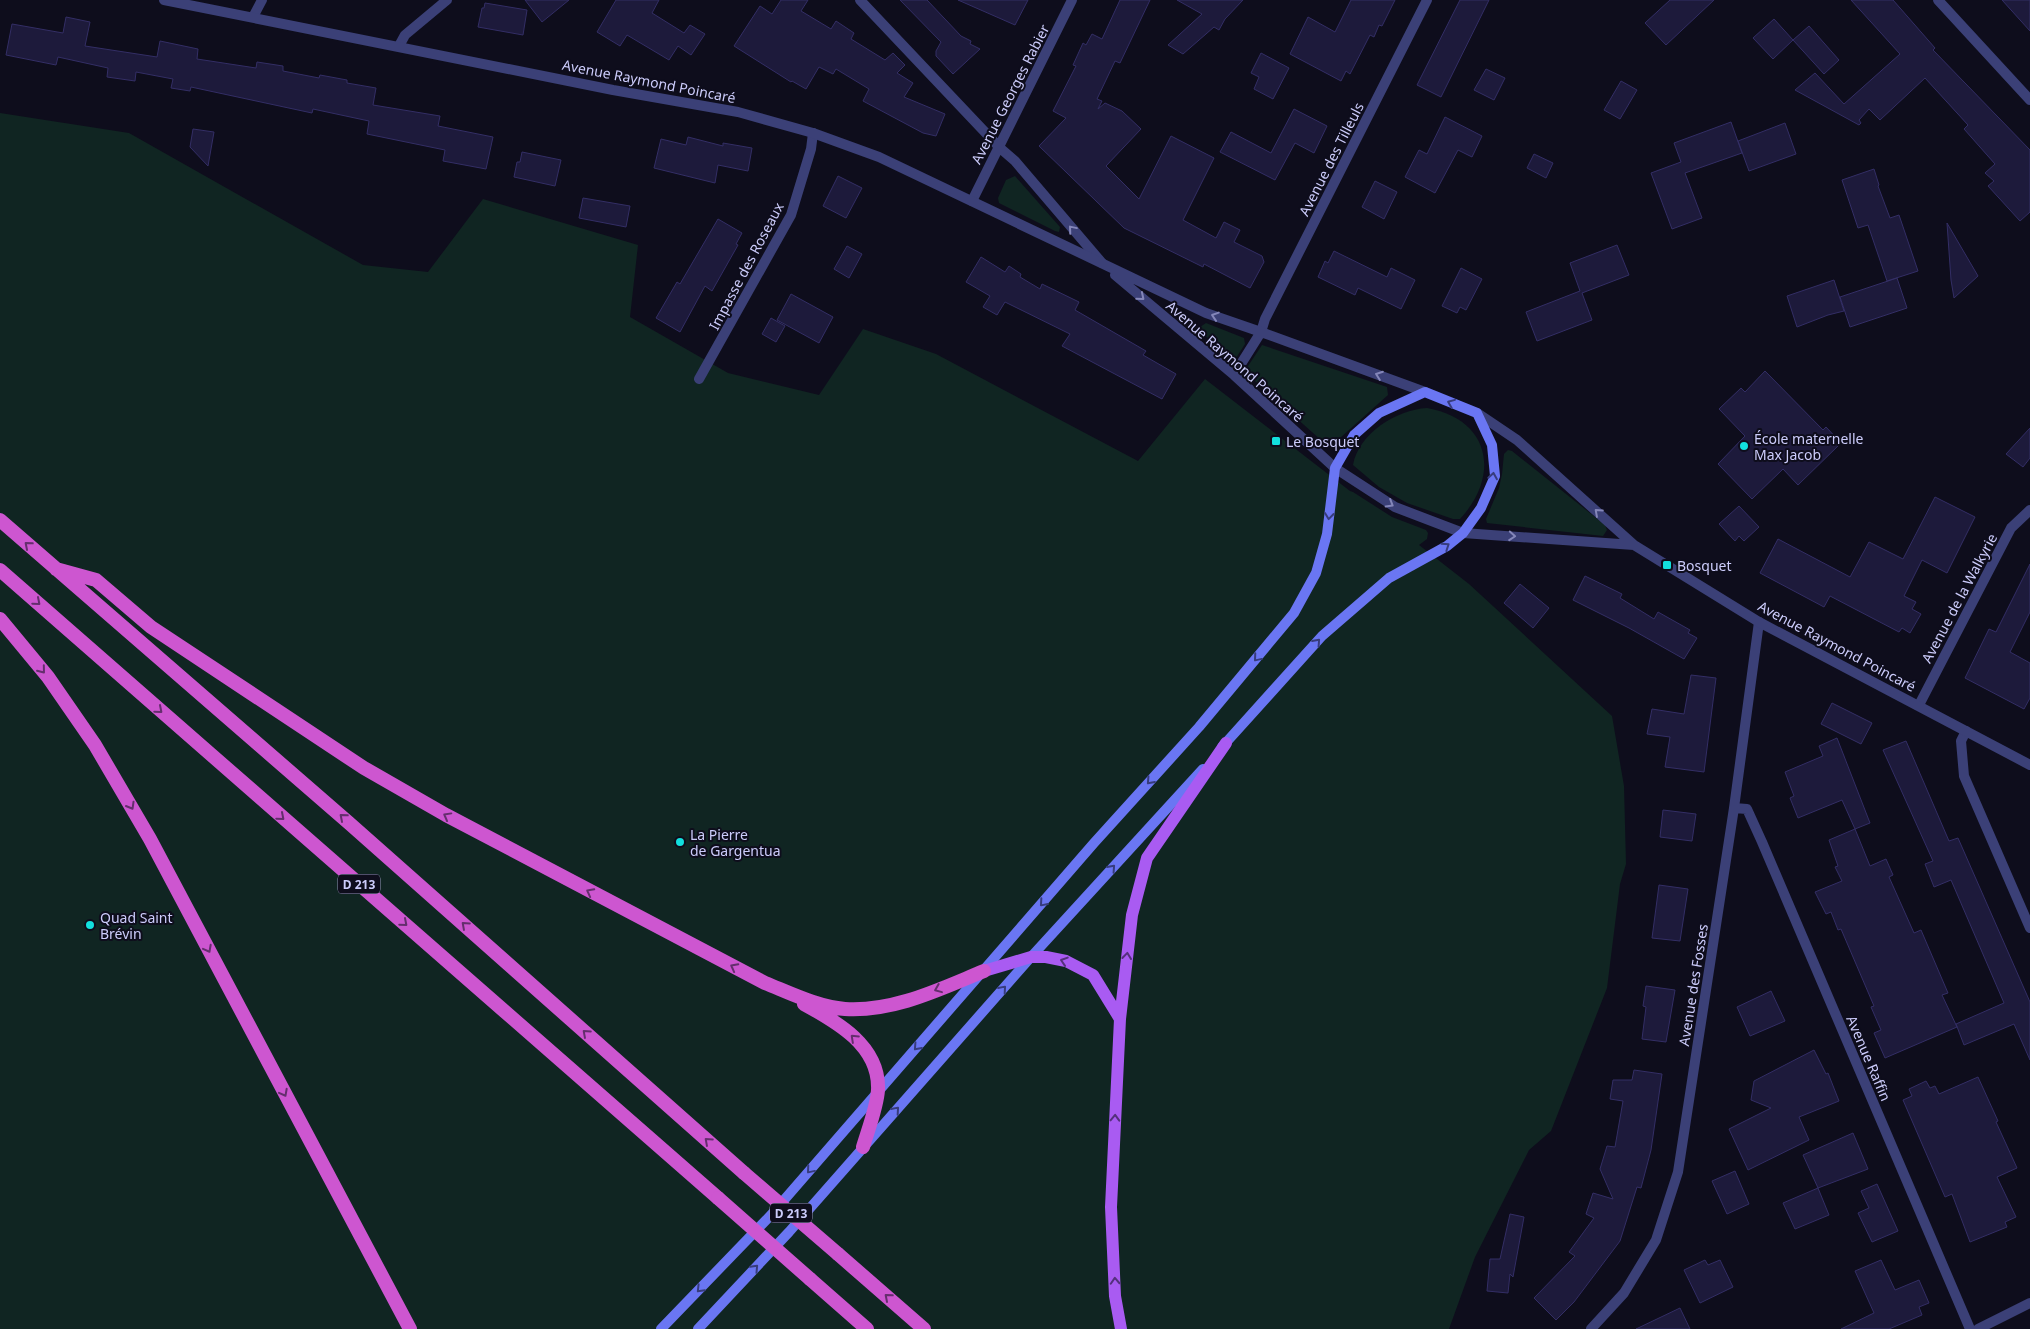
<svg xmlns="http://www.w3.org/2000/svg" width="2030" height="1329" font-family="'Noto Sans',sans-serif">
<style>
.green{fill:#102522}
.building{fill:#1d1a3b;stroke:#332e65}
.lines{fill:none;stroke-linecap:round;stroke-linejoin:round}
.minor{stroke:#3b4077;stroke-width:10}
.tertiary{stroke:#3b4077;stroke-width:10}
.secondary{stroke:#6a76f3;stroke-width:10}
.primary{stroke:#a95bf2;stroke-width:12}
.trunk{stroke:#cd56d0;stroke-width:14}
.trunk-bridge{stroke:#cd56d0;stroke-width:14}
.oneway{stroke:#8486b9}
.oneway2{stroke:#373c7d}
.oneway3{stroke:#642e6d}
.oneway4{stroke:#54307c}
.poi-dot{fill:#12e0de;stroke:#0e0d1c;stroke-width:2}
.labels{text-anchor:middle;dominant-baseline:central;stroke-width:4;stroke-linejoin:round;paint-order:stroke}
.shield{fill:#0e0d1c;stroke:#9393b8;stroke-width:1}
.shield-label{font-size:12px;font-weight:bold;fill:#ccccfb}
.street-label{font-size:14px;fill:#ccccfb;stroke:#0e0d1c}
.poi-label{font-size:14px;fill:#ccccfb;stroke:#0e0d1c;text-anchor:start}
</style>
<rect width="100%" height="100%" fill="#0e0d1c"/>
<path class="green" d="M 0,113 L 129,133 L 363,265 L 428,272 L 483,199 L 638,245 L 630,317 L 728,373 L 819,395 L 863,329 L 936,354 L 1138,461 L 1205,379 L 1350,491 L 1353,492 L 1392,517 L 1426,530 L 1428,533 L 1427,539 L 1419,545 L 1469,584 L 1612,716 L 1624,786 L 1626,864 L 1620,884 L 1607,988 L 1551,1131 L 1529,1150 L 1475,1257 L 1449,1329 L 0,1329 Z
M 1015,176 L 1060,227 L 1059,232 L 1055,231 L 999,203 L 998,198 L 1006,180 Z
M 1206,323 L 1244,338 L 1245,344 L 1236,358 L 1231,360 L 1199,330 L 1200,327 Z
M 1262,345 L 1387,387 L 1388,395 L 1340,438 L 1331,441 L 1322,441 L 1247,374 L 1246,369 Z
M 1427,408 C 1490,419 1501,475 1460,519 L 1453,519 L 1407,503 L 1379,487 L 1353,465 C 1359,433 1396,410 1427,408 Z
M 1508,450 L 1512,451 L 1605,525 L 1607,530 L 1603,536 L 1487,523 L 1486,519 L 1499,488 L 1502,474 L 1504,454 Z"/>
<path class="building" d="M 525,0 L 569,0 L 542,22 Z
M 616,0 L 659,0 L 652,13 L 684,33 L 690,25 L 705,34 L 691,55 L 678,46 L 669,60 L 627,35 L 620,46 L 597,32 Z
M 781,0 L 808,0 L 801,11 L 831,29 L 836,21 L 854,33 L 851,39 L 885,60 L 893,53 L 905,65 L 897,73 L 913,83 L 904,97 L 945,114 L 936,136 L 923,133 L 863,101 L 869,89 L 836,69 L 833,74 L 819,67 L 806,89 L 792,81 L 791,82 L 734,46 L 760,6 L 772,14 Z
M 900,0 L 927,0 L 961,36 L 971,41 L 970,44 L 980,49 L 953,74 L 936,56 L 936,51 L 941,42 Z
M 958,0 L 1028,0 L 1015,25 Z
M 1120,0 L 1150,0 L 1120,63 L 1115,61 L 1097,99 L 1102,101 L 1098,109 L 1105,103 L 1122,111 L 1141,129 L 1106,166 L 1139,199 L 1171,136 L 1214,158 L 1183,220 L 1216,238 L 1224,222 L 1240,230 L 1234,242 L 1262,256 L 1264,262 L 1250,288 L 1204,264 L 1203,267 L 1124,228 L 1039,146 L 1066,118 L 1053,111 L 1076,66 L 1073,65 L 1083,43 L 1086,45 L 1092,34 L 1102,39 Z
M 1177,0 L 1243,0 L 1225,19 L 1219,30 L 1214,27 L 1183,54 L 1168,45 L 1202,14 Z
M 1351,0 L 1395,0 L 1382,26 L 1379,25 L 1374,37 L 1370,35 L 1350,74 L 1346,71 L 1341,81 L 1290,54 L 1308,17 L 1335,32 Z
M 1460,0 L 1489,0 L 1441,97 L 1417,85 Z
M 1670,0 L 1714,0 L 1666,45 L 1645,23 Z
M 1851,0 L 1893,0 L 1935,48 L 1933,50 L 2030,150 L 2030,212 L 2020,221 L 1988,186 L 1994,181 L 1985,173 L 1995,164 L 1964,129 L 1968,125 L 1925,78 L 1880,120 L 1869,109 L 1859,120 L 1861,123 L 1859,125 L 1795,90 L 1815,73 L 1844,104 L 1900,54 Z
M 2002,0 L 2030,0 L 2030,31 Z
M 485,3 L 527,10 L 523,35 L 478,27 L 482,8 L 484,8 Z
M 66,17 L 90,22 L 85,46 L 157,57 L 160,41 L 198,49 L 197,59 L 256,68 L 257,62 L 283,66 L 283,71 L 319,78 L 320,75 L 347,80 L 347,83 L 376,88 L 373,105 L 440,116 L 438,126 L 493,137 L 486,169 L 443,161 L 445,150 L 367,134 L 369,121 L 313,109 L 312,113 L 191,87 L 190,91 L 171,88 L 173,79 L 136,72 L 135,81 L 107,77 L 108,68 L 58,57 L 56,65 L 6,55 L 12,24 L 63,33 Z
M 1774,19 L 1793,40 L 1773,59 L 1753,38 Z
M 1809,26 L 1839,60 L 1824,74 L 1793,40 Z
M 1261,53 L 1289,68 L 1273,99 L 1254,89 L 1259,77 L 1251,73 Z
M 1486,69 L 1505,78 L 1494,100 L 1474,90 Z
M 1621,81 L 1637,90 L 1620,119 L 1604,110 Z
M 1294,109 L 1327,126 L 1314,153 L 1295,143 L 1275,180 L 1220,152 L 1231,132 L 1271,153 Z
M 1445,117 L 1482,136 L 1472,157 L 1458,150 L 1435,193 L 1405,177 L 1419,150 L 1427,154 Z
M 1731,122 L 1742,153 L 1685,173 L 1702,218 L 1672,229 L 1651,173 L 1681,162 L 1674,143 Z
M 1785,123 L 1796,154 L 1749,171 L 1738,141 Z
M 193,129 L 214,132 L 208,166 L 190,147 Z
M 688,137 L 723,146 L 723,143 L 752,148 L 748,171 L 718,165 L 715,183 L 654,168 L 661,139 L 686,145 Z
M 522,152 L 561,160 L 555,186 L 514,177 L 517,162 L 520,162 Z
M 1534,154 L 1553,163 L 1546,178 L 1527,168 Z
M 1874,169 L 1879,185 L 1878,186 L 1890,218 L 1899,215 L 1918,271 L 1887,281 L 1868,225 L 1858,228 L 1842,180 Z
M 838,176 L 862,188 L 846,218 L 823,206 Z
M 1375,181 L 1397,192 L 1384,219 L 1362,207 Z
M 583,198 L 630,206 L 626,227 L 579,218 Z
M 718,219 L 742,233 L 736,244 L 738,245 L 712,291 L 705,286 L 680,332 L 656,318 L 677,282 L 680,284 Z
M 1947,223 L 1978,276 L 1954,298 L 1951,280 Z
M 1617,245 L 1629,275 L 1582,293 L 1592,320 L 1537,341 L 1526,312 L 1580,291 L 1570,263 Z
M 847,246 L 862,254 L 849,278 L 834,269 Z
M 1334,251 L 1387,277 L 1391,268 L 1415,280 L 1401,309 L 1358,288 L 1355,295 L 1318,277 L 1325,261 L 1328,263 Z
M 981,257 L 1005,272 L 1009,266 L 1021,274 L 1020,277 L 1040,289 L 1042,284 L 1079,302 L 1075,310 L 1146,351 L 1143,355 L 1176,374 L 1162,399 L 1062,346 L 1070,334 L 1005,302 L 997,315 L 983,307 L 990,296 L 966,282 Z
M 1461,268 L 1482,279 L 1466,310 L 1460,307 L 1457,313 L 1442,306 Z
M 1897,278 L 1907,308 L 1850,327 L 1840,297 Z
M 1834,280 L 1844,311 L 1828,315 L 1797,327 L 1787,296 Z
M 791,294 L 833,317 L 819,343 L 777,320 Z
M 771,318 L 785,326 L 776,342 L 762,334 Z
M 1765,371 L 1823,430 L 1826,427 L 1841,443 L 1798,485 L 1783,469 L 1752,499 L 1718,464 L 1745,436 L 1719,409 L 1741,388 L 1745,392 Z
M 2030,428 L 2030,458 L 2023,467 L 2006,454 Z
M 1935,497 L 1975,517 L 1947,573 L 1922,560 L 1904,596 L 1916,602 L 1912,609 L 1921,614 L 1910,633 L 1902,628 L 1899,632 L 1830,596 L 1824,607 L 1760,573 L 1778,539 L 1850,577 L 1869,542 L 1903,559 Z
M 1739,506 L 1759,527 L 1744,541 L 1739,536 L 1735,541 L 1719,524 Z
M 2030,564 L 2030,612 L 2010,652 L 2030,663 L 2030,698 L 2024,709 L 1965,678 L 1989,629 L 1996,632 Z
M 1585,576 L 1622,594 L 1620,598 L 1654,619 L 1658,612 L 1690,630 L 1688,633 L 1697,638 L 1684,659 L 1629,628 L 1573,600 Z
M 1520,584 L 1549,608 L 1533,628 L 1504,603 Z
M 1691,675 L 1716,678 L 1704,772 L 1665,767 L 1670,737 L 1647,734 L 1652,709 L 1684,714 Z
M 1832,703 L 1872,723 L 1861,744 L 1821,724 Z
M 1837,738 L 1870,823 L 1855,829 L 1870,866 L 1886,859 L 1893,875 L 1889,877 L 1914,933 L 1921,930 L 1948,993 L 1942,995 L 1957,1027 L 1885,1058 L 1874,1033 L 1881,1030 L 1871,1007 L 1874,1006 L 1841,929 L 1838,930 L 1831,912 L 1826,914 L 1815,892 L 1842,881 L 1835,867 L 1838,866 L 1829,840 L 1855,829 L 1842,800 L 1798,818 L 1790,798 L 1794,796 L 1785,772 L 1823,756 L 1819,746 Z
M 1906,741 L 1949,841 L 1958,838 L 2030,1002 L 2030,1060 L 2014,1024 L 1964,1045 L 1956,1024 L 2004,1003 L 1951,880 L 1934,887 L 1925,864 L 1933,861 L 1883,750 Z
M 1663,810 L 1696,814 L 1692,841 L 1660,837 Z
M 1659,885 L 1688,889 L 1680,941 L 1652,938 Z
M 1646,986 L 1675,990 L 1666,1042 L 1642,1039 L 1646,1007 L 1643,1006 Z
M 1771,991 L 1785,1021 L 1750,1036 L 1737,1007 Z
M 1814,1050 L 1826,1074 L 1828,1073 L 1839,1101 L 1799,1117 L 1809,1140 L 1748,1170 L 1729,1129 L 1771,1108 L 1751,1100 L 1754,1081 Z
M 1634,1070 L 1662,1074 L 1651,1150 L 1641,1188 L 1637,1187 L 1620,1241 L 1574,1302 L 1556,1320 L 1534,1298 L 1575,1256 L 1569,1252 L 1594,1218 L 1586,1214 L 1593,1193 L 1613,1199 L 1600,1169 L 1607,1146 L 1615,1147 L 1623,1101 L 1610,1099 L 1613,1080 L 1632,1080 Z
M 1978,1077 L 1998,1121 L 1996,1122 L 2017,1168 L 1997,1177 L 2016,1217 L 2005,1222 L 2007,1227 L 1970,1242 L 1952,1194 L 1945,1197 L 1903,1100 L 1912,1096 L 1909,1089 L 1926,1081 L 1930,1088 L 1935,1086 L 1939,1094 Z
M 1853,1133 L 1868,1169 L 1818,1188 L 1803,1155 Z
M 1735,1171 L 1749,1204 L 1727,1214 L 1712,1181 Z
M 1877,1184 L 1898,1231 L 1872,1242 L 1858,1213 L 1869,1208 L 1861,1191 Z
M 1818,1188 L 1829,1215 L 1795,1229 L 1783,1203 Z
M 1510,1214 L 1524,1217 L 1513,1277 L 1510,1274 L 1508,1293 L 1487,1291 L 1490,1259 L 1500,1259 Z
M 1705,1260 L 1708,1265 L 1720,1260 L 1733,1287 L 1700,1303 L 1684,1270 Z
M 1881,1260 L 1895,1290 L 1919,1280 L 1929,1303 L 1919,1307 L 1922,1315 L 1889,1329 L 1841,1329 L 1874,1313 L 1855,1271 Z
M 1680,1308 L 1690,1329 L 1636,1329 Z"/>
<g class="lines">
<path class="minor" d="M 860,0 L 1000,148 L 1015,161 L 1102,263
M 253,17 L 262,0
M 399,46 L 405,35 L 447,0
M 972,201 L 1072,0
M 1261,332 L 1265,319 L 1427,0
M 699,379 L 791,215 L 811,149 L 813,133
M 1919,705 L 2011,528 L 2030,510
M 1966,731 L 1961,741 L 1964,776 L 2030,928
M 1734,808 L 1747,809 L 1762,842 L 1970,1329
M 1591,1329 L 1624,1293 L 1656,1240 L 1678,1172 L 1734,808 L 1759,622
M 1978,1329 L 2030,1303"/>
<path class="tertiary" d="M 164,0 L 613,90 L 738,112 L 813,133 L 879,157 L 1206,313 L 1261,332 L 1425,392
M 1938,0 L 2030,100
M 1115,275 L 1234,375 L 1335,468 L 1395,507 L 1463,533 L 1634,545
M 1234,375 L 1261,332
M 1477,413 L 1517,440 L 1634,545 L 1759,622 L 2030,765"/>
<path class="secondary" d="M 661,1329 L 771,1215 L 1094,843 L 1199,727 L 1294,613 L 1316,573 L 1327,534 L 1335,468 L 1354,435 L 1379,413 L 1425,392 L 1477,413 L 1492,445 L 1495,476 L 1481,508 L 1463,533 L 1447,546 L 1389,578 L 1322,636 L 1222,747
M 698,1329 L 789,1232 L 1031,957 L 1203,769"/>
<path class="primary" d="M 984,971 L 1031,957 L 1046,957 L 1066,961 L 1093,975 L 1120,1019
M 1121,1329 L 1115,1296 L 1111,1207 L 1120,1019 L 1132,915 L 1147,858 L 1226,743"/>
<path class="trunk" d="M 0,520 L 349,823 L 744,1173
M 56,569 L 96,580 L 151,627 L 364,768 L 446,815 L 765,983 C 790,993 818,1007 845,1009 C 894,1012 940,989 984,971
M 0,570 L 718,1198
M 0,619 L 48,677 L 95,745 L 150,839 L 410,1329
M 804,1004 C 837,1022 880,1046 878,1090 C 877,1107 868,1130 863,1147
M 838,1254 L 924,1329
M 810,1279 L 867,1329"/>
<path class="trunk-bridge" d="M 744,1173 L 838,1254
M 718,1198 L 810,1279"/>
</g>
<defs><path id="oneway-chevron" d="M-2-3.5L2.5 0L-2 3.5" fill="none" stroke-width="1.6" stroke-linecap="round" stroke-linejoin="round" transform="scale(1.25)"/></defs>
<g class="oneway">
<use href="#oneway-chevron" transform="translate(1072 229) rotate(-130)"/>
<use href="#oneway-chevron" transform="translate(1141 297) rotate(40)"/>
<use href="#oneway-chevron" transform="translate(1215 316) rotate(-162)"/>
<use href="#oneway-chevron" transform="translate(1379 375) rotate(-160)"/>
<use href="#oneway-chevron" transform="translate(1390 504) rotate(31)"/>
<use href="#oneway-chevron" transform="translate(1598 512) rotate(-138)"/>
<use href="#oneway-chevron" transform="translate(1512 536) rotate(4)"/>
</g>
<g class="oneway2">
<use href="#oneway-chevron" transform="translate(1451 403) rotate(-158)"/>
<use href="#oneway-chevron" transform="translate(1493 476) rotate(-81)"/>
<use href="#oneway-chevron" transform="translate(1329 516) rotate(97)"/>
<use href="#oneway-chevron" transform="translate(1446 546) rotate(-34)"/>
<use href="#oneway-chevron" transform="translate(1317 642) rotate(-48)"/>
<use href="#oneway-chevron" transform="translate(1257 658) rotate(130)"/>
<use href="#oneway-chevron" transform="translate(1150 781) rotate(132)"/>
<use href="#oneway-chevron" transform="translate(1112 868) rotate(-48)"/>
<use href="#oneway-chevron" transform="translate(1043 903) rotate(131)"/>
<use href="#oneway-chevron" transform="translate(1003 989) rotate(-49)"/>
<use href="#oneway-chevron" transform="translate(917 1047) rotate(132)"/>
<use href="#oneway-chevron" transform="translate(896 1110) rotate(-49)"/>
<use href="#oneway-chevron" transform="translate(810 1170) rotate(130)"/>
<use href="#oneway-chevron" transform="translate(755 1268) rotate(-47)"/>
<use href="#oneway-chevron" transform="translate(700 1289) rotate(134)"/>
</g>
<g class="oneway3">
<use href="#oneway-chevron" transform="translate(28 545) rotate(-139)"/>
<use href="#oneway-chevron" transform="translate(37 602) rotate(41)"/>
<use href="#oneway-chevron" transform="translate(42 670) rotate(51)"/>
<use href="#oneway-chevron" transform="translate(159 710) rotate(41)"/>
<use href="#oneway-chevron" transform="translate(131 806) rotate(60)"/>
<use href="#oneway-chevron" transform="translate(447 816) rotate(-151)"/>
<use href="#oneway-chevron" transform="translate(281 817) rotate(41)"/>
<use href="#oneway-chevron" transform="translate(343 817) rotate(-139)"/>
<use href="#oneway-chevron" transform="translate(590 892) rotate(-152)"/>
<use href="#oneway-chevron" transform="translate(404 923) rotate(41)"/>
<use href="#oneway-chevron" transform="translate(465 925) rotate(-138)"/>
<use href="#oneway-chevron" transform="translate(208 949) rotate(62)"/>
<use href="#oneway-chevron" transform="translate(734 967) rotate(-152)"/>
<use href="#oneway-chevron" transform="translate(938 989) rotate(158)"/>
<use href="#oneway-chevron" transform="translate(586 1033) rotate(-138)"/>
<use href="#oneway-chevron" transform="translate(854 1038) rotate(-137)"/>
<use href="#oneway-chevron" transform="translate(284 1093) rotate(62)"/>
<use href="#oneway-chevron" transform="translate(708 1141) rotate(-138)"/>
<use href="#oneway-chevron" transform="translate(888 1297) rotate(-139)"/>
</g>
<g class="oneway4">
<use href="#oneway-chevron" transform="translate(1127 956) rotate(-83)"/>
<use href="#oneway-chevron" transform="translate(1064 961) rotate(-162)"/>
<use href="#oneway-chevron" transform="translate(1115 1118) rotate(-88)"/>
<use href="#oneway-chevron" transform="translate(1115 1281) rotate(-93)"/>
</g>
<g class="poi-dot">
<rect x="1271" y="436" width="10" height="10" rx="2.5"/>
<circle cx="1744" cy="446" r="5"/>
<rect x="1662" y="560" width="10" height="10" rx="2.5"/>
<circle cx="680" cy="842" r="5"/>
<circle cx="90" cy="925" r="5"/>
</g>
<g class="labels">
<g class="shield">
<rect x="338" y="874.5" width="42" height="19" rx="4"/>
<rect x="770" y="1203.5" width="42" height="19" rx="4"/>
</g>
<g class="shield-label">
<text x="359" y="884">D 213</text>
<text x="791" y="1213">D 213</text>
</g>
<g class="street-label">
<text transform="translate(649 81) rotate(11)">Avenue Raymond Poincaré</text>
<text transform="translate(1010 94) rotate(-63)">Avenue Georges Rabier</text>
<text transform="translate(1331 159) rotate(-63)">Avenue des Tilleuls</text>
<text transform="translate(746 266) rotate(-62)">Impasse des Roseaux</text>
<text transform="translate(1235 361) rotate(41)">Avenue Raymond Poincaré</text>
<text transform="translate(1959 598) rotate(-62)">Avenue de la Walkyrie</text>
<text transform="translate(1837 646) rotate(28)">Avenue Raymond Poincaré</text>
<text transform="translate(1693 985) rotate(-81)">Avenue des Fosses</text>
<text transform="translate(1869 1058) rotate(67)">Avenue Raffin</text>
</g>
<g class="poi-label">
<text x="1754" y="438">École maternelle<tspan x="1754" dy="16">Max Jacob</tspan></text>
<text x="1286" y="441">Le Bosquet</text>
<text x="1677" y="565">Bosquet</text>
<text x="690" y="834">La Pierre<tspan x="690" dy="16">de Gargentua</tspan></text>
<text x="100" y="917">Quad Saint<tspan x="100" dy="16">Brévin</tspan></text>
</g>
</g>
</svg>
